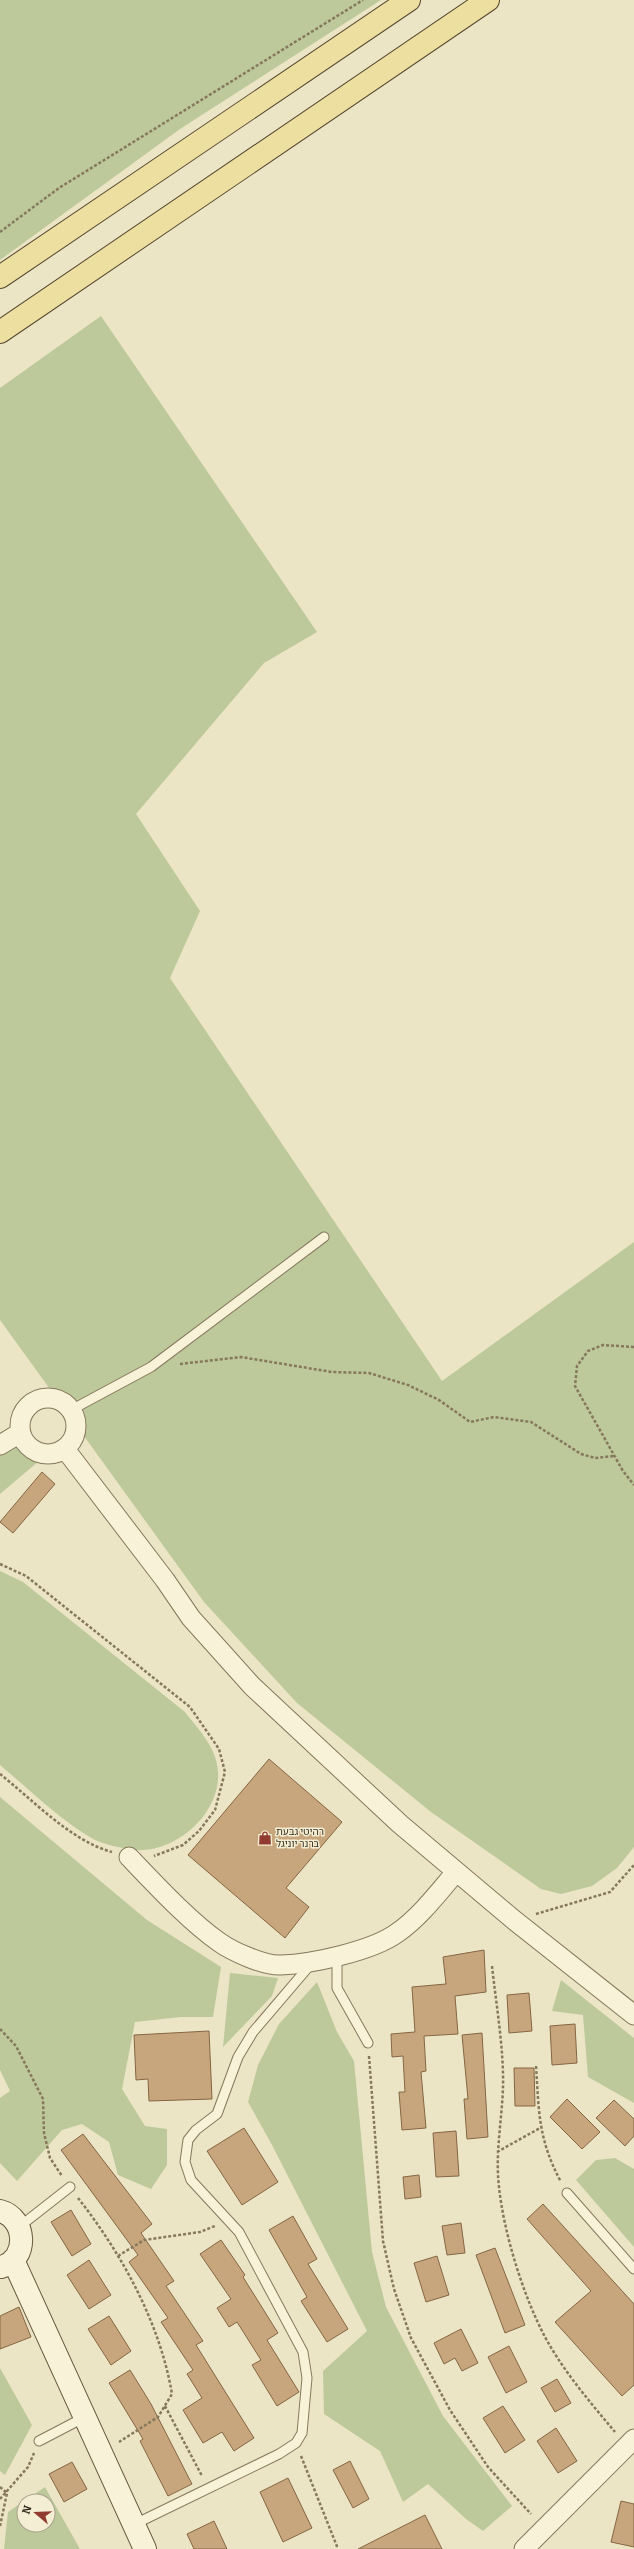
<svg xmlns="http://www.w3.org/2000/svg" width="634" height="2549" font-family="Bitter,'Noto Sans Hebrew',serif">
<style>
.green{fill:#bdc99a}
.building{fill:#c8a67d;stroke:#846643}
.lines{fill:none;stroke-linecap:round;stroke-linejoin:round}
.lane-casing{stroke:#86785c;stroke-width:11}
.street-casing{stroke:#86785c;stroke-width:21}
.secondary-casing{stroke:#68593f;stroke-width:24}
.primary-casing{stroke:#544630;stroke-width:24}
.path{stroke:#86785c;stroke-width:2.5;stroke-dasharray:3 2;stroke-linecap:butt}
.lane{stroke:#f7f2d8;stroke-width:9}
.street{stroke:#f7f2d8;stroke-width:19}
.secondary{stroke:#f7f2d8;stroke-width:22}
.primary{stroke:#eddf9f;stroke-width:22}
.labels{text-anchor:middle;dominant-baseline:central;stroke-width:3;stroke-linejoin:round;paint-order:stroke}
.poi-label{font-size:10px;fill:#372e1f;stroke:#f4efd4;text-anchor:start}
</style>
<rect width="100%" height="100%" fill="#ece5c5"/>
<path class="green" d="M 0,0 L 381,0 L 180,129 L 0,260 Z
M 101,316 L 317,632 L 264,663 L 136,814 L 200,911 L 170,978 L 442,1381 L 634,1242 L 634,1847 L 617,1868 L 592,1886 L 561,1894 L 541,1889 L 431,1812 L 297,1703 L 204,1602 L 0,1320 L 0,388 Z
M 18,1445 L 23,1454 L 39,1461 L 0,1494 L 0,1455 Z
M 0,1571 L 23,1582 L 185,1712 C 199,1730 217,1748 218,1772 C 221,1816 170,1858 128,1849 C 117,1847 103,1844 93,1839 C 60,1820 30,1790 0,1765 Z
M 0,1797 L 147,1920 L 221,1967 L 213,2017 L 181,2017 L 135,2022 L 122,2089 L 145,2126 L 167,2129 L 167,2165 L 151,2189 L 118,2175 L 109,2142 L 82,2124 L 62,2130 L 17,2181 L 0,2163 L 0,2098 L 10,2091 L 0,2070 Z
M 230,1973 L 278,1978 L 272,1996 L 223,2047 Z
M 561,1980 L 634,2038 L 634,2103 L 588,2077 L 583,2015 L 552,2011 Z
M 317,1982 L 337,2032 L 354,2061 L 372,2252 L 386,2307 L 443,2416 L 512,2506 L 483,2531 L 466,2519 L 428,2484 L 403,2502 L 380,2451 L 324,2414 L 323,2371 L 367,2331 L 272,2145 L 248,2102 L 258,2065 L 279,2024 Z
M 615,2158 L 634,2169 L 634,2247 L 576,2180 L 596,2160 Z
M 0,2368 L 32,2425 L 5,2475 L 0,2471 Z
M 45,2487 L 80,2549 L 4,2549 L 8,2512 L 24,2501 L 24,2525 L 48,2525 L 48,2501 L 24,2501 Z"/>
<path class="building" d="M 42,1472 L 55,1484 L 13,1533 L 0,1522 Z
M 269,1759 L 342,1822 L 286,1888 L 309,1907 L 285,1938 L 188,1855 Z
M 484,1950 L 486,1992 L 455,1996 L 458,2034 L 424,2036 L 426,2071 L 421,2072 L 426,2128 L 402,2130 L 399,2092 L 405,2092 L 403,2056 L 392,2057 L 391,2034 L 415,2032 L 412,1987 L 446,1984 L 443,1957 Z
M 529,1993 L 532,2031 L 509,2033 L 507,1995 Z
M 575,2024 L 577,2063 L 552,2065 L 550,2026 Z
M 209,2031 L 212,2099 L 149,2101 L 148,2079 L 136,2080 L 134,2035 Z
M 482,2033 L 488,2137 L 467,2139 L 464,2099 L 468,2099 L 462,2035 Z
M 514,2068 L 534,2068 L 535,2106 L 515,2106 Z
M 567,2099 L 600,2132 L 582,2149 L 550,2117 Z
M 614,2100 L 634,2119 L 634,2136 L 625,2146 L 596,2118 Z
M 244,2128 L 278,2182 L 242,2205 L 207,2151 Z
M 456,2131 L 459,2176 L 436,2177 L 433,2133 Z
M 83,2134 L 152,2224 L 141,2233 L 174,2281 L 166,2286 L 203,2341 L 196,2345 L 254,2438 L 234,2451 L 222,2432 L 203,2443 L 183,2410 L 202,2398 L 187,2374 L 193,2370 L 161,2322 L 168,2318 L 129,2262 L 138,2255 L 61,2150 Z
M 419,2175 L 421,2197 L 405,2199 L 403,2177 Z
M 543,2204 L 634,2304 L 634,2385 L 622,2396 L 555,2322 L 591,2291 L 527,2219 Z
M 71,2210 L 91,2244 L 72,2256 L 51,2222 Z
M 293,2216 L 317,2259 L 308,2264 L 348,2329 L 327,2342 L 301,2301 L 307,2297 L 269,2230 Z
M 461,2223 L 465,2253 L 447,2255 L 442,2226 Z
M 221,2240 L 245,2275 L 243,2277 L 278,2333 L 267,2340 L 299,2392 L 277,2406 L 252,2365 L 261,2360 L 237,2322 L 229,2327 L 217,2308 L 231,2299 L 200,2254 Z
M 495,2248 L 525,2325 L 505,2333 L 476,2255 Z
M 437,2256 L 449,2295 L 426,2302 L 414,2263 Z
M 89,2260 L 111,2295 L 89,2309 L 67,2275 Z
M 19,2307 L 31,2337 L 0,2349 L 0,2316 Z
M 109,2316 L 131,2351 L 111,2365 L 88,2329 Z
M 461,2329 L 478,2363 L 462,2371 L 455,2358 L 444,2364 L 434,2343 Z
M 509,2346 L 527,2382 L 506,2393 L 488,2357 Z
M 130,2370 L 151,2404 L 192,2484 L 168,2496 L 140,2441 L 143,2439 L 109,2383 Z
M 557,2379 L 571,2403 L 555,2412 L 541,2388 Z
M 503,2406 L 525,2440 L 505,2453 L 483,2418 Z
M 556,2428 L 577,2461 L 558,2473 L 537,2441 Z
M 350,2461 L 369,2499 L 353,2508 L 333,2470 Z
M 72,2462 L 87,2489 L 64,2502 L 49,2474 Z
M 288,2478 L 312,2528 L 283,2542 L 260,2492 Z
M 621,2501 L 634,2504 L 634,2547 L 611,2542 Z
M 425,2515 L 442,2549 L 358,2549 Z
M 214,2521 L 227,2549 L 194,2549 L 187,2534 Z"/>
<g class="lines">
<g class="lane-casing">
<path id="lane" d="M 71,1410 L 151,1367 L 324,1237
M 337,1956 L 337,1988 L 368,2043
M 567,2193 L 634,2269
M 19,2227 L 70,2187
M 39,2441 L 85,2417
M 135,2524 L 279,2454 L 296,2443 L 302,2433 L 307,2378 L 303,2352 L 239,2232 L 191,2180 L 185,2162 L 188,2140 L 196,2130 L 217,2114 L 238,2057 L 253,2032 L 311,1964"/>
</g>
<g class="street-casing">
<path id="street" d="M20 1426a28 28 0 1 1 56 0a28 28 0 1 1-56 0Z
M 0,1445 L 20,1433
M 65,1449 L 165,1580 L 191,1618 L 252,1686 L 400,1824 L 514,1920 L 634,2015
M 129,1857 C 155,1884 189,1921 219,1942 C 233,1952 265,1966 281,1965 C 312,1964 372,1951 397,1933 C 420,1917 438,1893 456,1872
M 524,2549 L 634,2439"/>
</g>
<g class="secondary-casing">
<path id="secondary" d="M 0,2211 C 27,2218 29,2260 1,2267
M 13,2260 L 145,2549"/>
</g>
<g class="primary-casing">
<path id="primary" d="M 0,277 L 409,0
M 0,332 L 488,0"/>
</g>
<path class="path" d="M 0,232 L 59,188 L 363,0
M 634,1347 L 603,1345 L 588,1351 L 577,1366 L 575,1386 L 623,1471 L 634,1485
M 180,1364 L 241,1357 L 332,1372 L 369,1373 L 408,1385 L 439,1400 L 470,1422 L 494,1417 L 531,1422 L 581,1454 L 595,1458 L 614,1456
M 0,1564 L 26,1576 L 190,1707 L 219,1749 L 225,1772 L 215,1810 L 199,1831 L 183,1845 L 154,1856
M 0,1774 C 33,1800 71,1841 112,1852
M 536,1914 L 610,1892 L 634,1865
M 492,1966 C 496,2003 504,2050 503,2087 C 502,2120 495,2153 499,2187 C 504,2234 523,2295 545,2337 C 564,2372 590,2402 615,2432
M 0,2029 L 16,2046 L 43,2099 L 44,2133 L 50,2158 L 62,2176
M 369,2056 L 383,2241 L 394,2289 L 411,2338 L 450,2410 L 488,2467 L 531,2514
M 536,2066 C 539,2112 538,2139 561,2182
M 497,2152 L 540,2128
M 78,2198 C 122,2254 160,2323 172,2394 L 158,2417 L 119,2442
M 118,2256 L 144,2240 L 200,2232 L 215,2226
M 165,2406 L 202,2476
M 301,2456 L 338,2549
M 0,2487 L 7,2493 L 0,2526
M 0,2499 L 28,2467 L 34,2453"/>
<use href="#lane" class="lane"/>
<use href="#street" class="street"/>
<use href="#secondary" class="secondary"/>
<use href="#primary" class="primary"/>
</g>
<defs>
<g id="shop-bare" transform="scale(1.08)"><path d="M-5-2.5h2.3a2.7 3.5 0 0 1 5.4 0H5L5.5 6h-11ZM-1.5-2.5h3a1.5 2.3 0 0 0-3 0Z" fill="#913c30" stroke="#f4efd4" stroke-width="2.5" paint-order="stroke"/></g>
</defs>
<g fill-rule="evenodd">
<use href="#shop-bare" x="265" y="1838"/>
</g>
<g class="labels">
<g class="poi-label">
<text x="276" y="1832">רהיטי גבעת<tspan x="276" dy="12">ברנר יוניגל</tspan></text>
</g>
</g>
<g transform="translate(36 2513) rotate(289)"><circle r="19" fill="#f4efd4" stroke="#a8a28c"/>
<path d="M0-3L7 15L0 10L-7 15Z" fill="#913c30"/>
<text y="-6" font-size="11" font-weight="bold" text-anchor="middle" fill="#372e1f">N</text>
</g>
</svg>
